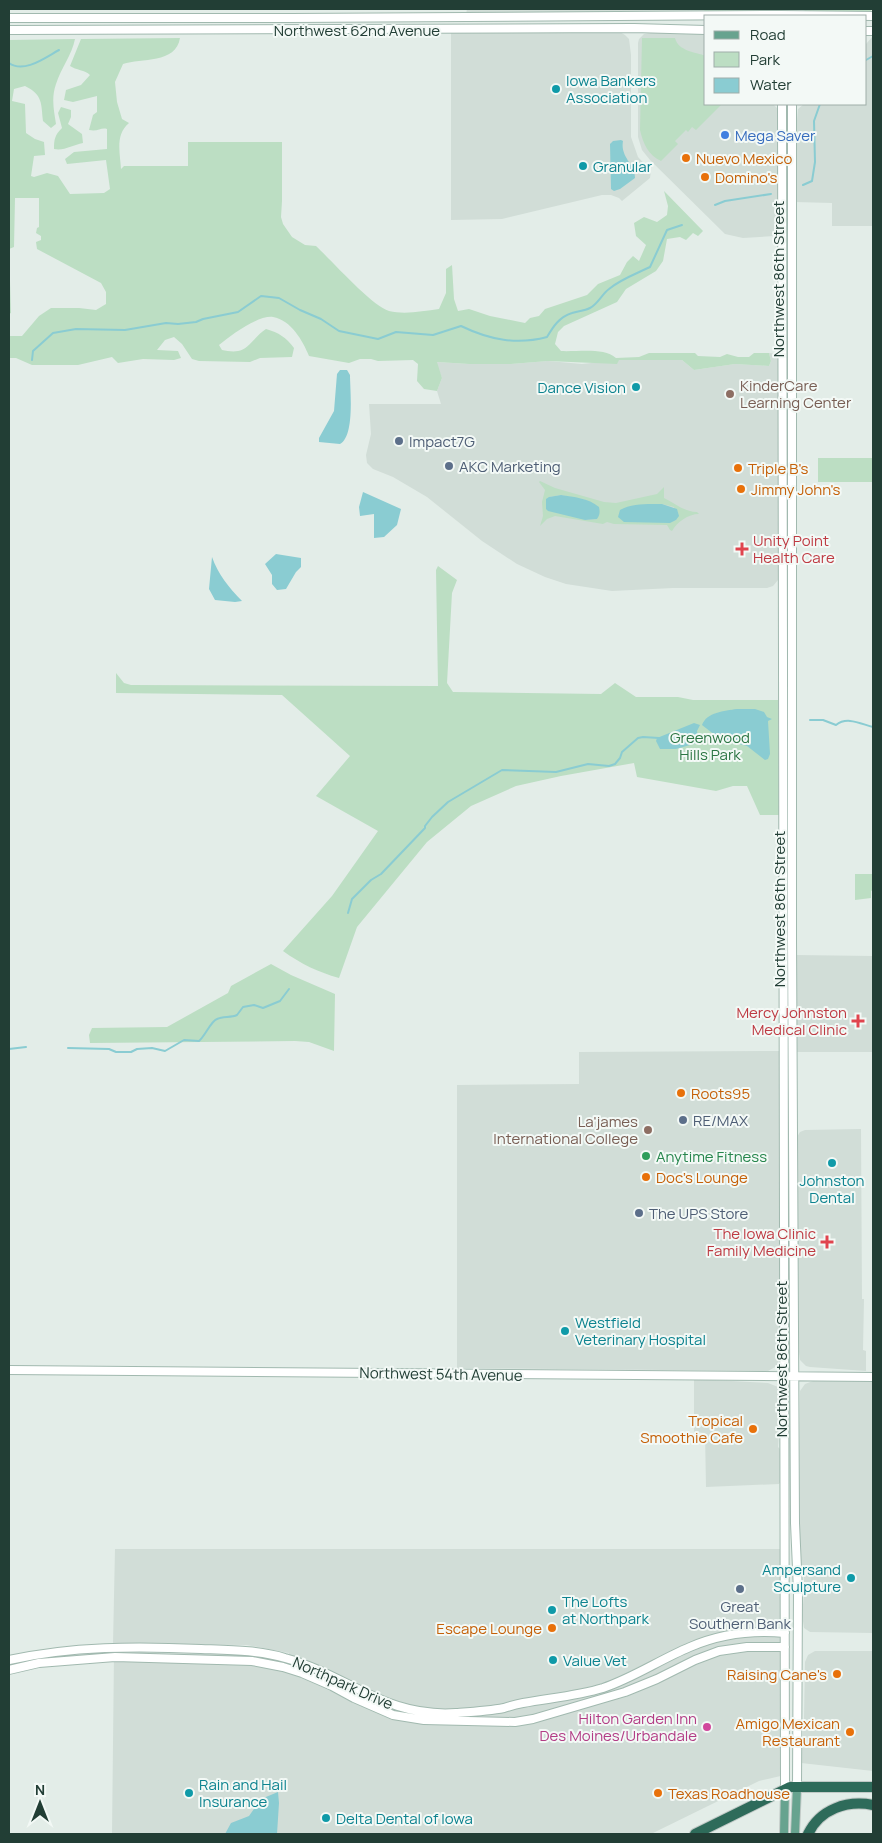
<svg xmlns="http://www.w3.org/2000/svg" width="882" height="1843" font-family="Manrope,sans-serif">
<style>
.built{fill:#d1ddd7}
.green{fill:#bcdec3;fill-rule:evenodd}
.water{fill:#8accd2}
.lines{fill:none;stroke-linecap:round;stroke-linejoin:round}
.stream{stroke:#8accd2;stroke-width:2}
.secondary-casing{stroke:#a1b9af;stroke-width:10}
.primary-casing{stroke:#c1c9c6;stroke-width:10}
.highway-casing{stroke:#c1c9c6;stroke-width:12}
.secondary{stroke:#fff;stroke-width:8}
.primary{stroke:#67a38f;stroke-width:8}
.highway{stroke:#2e6b5a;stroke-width:10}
.culture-dot{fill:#0f9aa8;stroke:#f3f9f6;stroke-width:2}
.shop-dot{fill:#3f7fe0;stroke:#f3f9f6;stroke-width:2}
.food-dot{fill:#e8710a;stroke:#f3f9f6;stroke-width:2}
.education-dot{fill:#8d6e63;stroke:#f3f9f6;stroke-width:2}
.service-dot{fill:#5c6f8a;stroke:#f3f9f6;stroke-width:2}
.health-dot{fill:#e0444e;stroke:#f3f9f6;stroke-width:2}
.leisure-dot{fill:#2e9e5b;stroke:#f3f9f6;stroke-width:2}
.hotel-dot{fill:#d1479c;stroke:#f3f9f6;stroke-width:2}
.labels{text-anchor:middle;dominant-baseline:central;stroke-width:4;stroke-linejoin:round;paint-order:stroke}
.street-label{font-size:15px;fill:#223e35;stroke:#f3f9f6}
.culture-label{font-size:15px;fill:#0d838f;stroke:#f3f9f6;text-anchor:start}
.shop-label{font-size:15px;fill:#366cbe;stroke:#f3f9f6;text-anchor:start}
.food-label{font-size:15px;fill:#c56008;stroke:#f3f9f6;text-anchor:start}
.education-label{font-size:15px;fill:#785e54;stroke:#f3f9f6;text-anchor:start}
.service-label{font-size:15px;fill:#4e5e75;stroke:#f3f9f6;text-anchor:start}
.health-label{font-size:15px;fill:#be3a42;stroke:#f3f9f6;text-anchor:end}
.park-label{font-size:15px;fill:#2c7644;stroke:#f3f9f6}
.leisure-label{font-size:15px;fill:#27864d;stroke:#f3f9f6;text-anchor:start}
.hotel-label{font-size:15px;fill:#b23c85;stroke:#f3f9f6;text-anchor:end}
</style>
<rect width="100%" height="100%" fill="#e3ede8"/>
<path class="built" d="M 467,9 L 706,9 L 702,12 L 466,14 Z
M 451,32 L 620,32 L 625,35 L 629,39 L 631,55 L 631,137 L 638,157 L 651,171 L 650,178 L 622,201 L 619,198 L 611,195 L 602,195 L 502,219 L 451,220 Z
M 657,32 L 703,33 L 706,36 L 706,104 L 773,104 L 779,110 L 779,231 L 774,236 L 743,238 L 725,234 L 650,160 L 642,150 L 638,137 L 638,43 L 639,39 L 644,34 Z
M 873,36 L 873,226 L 832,226 L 832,203 L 795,202 L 795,144 L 798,109 L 804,104 L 866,104 L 866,44 Z
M 769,353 L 778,354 L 778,580 L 773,586 L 767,588 L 673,588 L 612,591 L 566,584 L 545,577 L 517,564 L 482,541 L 427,497 L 393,477 L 373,469 L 367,463 L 366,455 L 371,434 L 369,404 L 441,404 L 437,391 L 442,378 L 436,362 L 469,364 L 511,364 L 548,361 L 582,364 L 619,360 L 682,360 L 694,370 L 735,364 L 769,366 L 771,361 Z
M 796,955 L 873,956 L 873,1052 L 797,1052 Z
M 780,1051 L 781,1357 L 777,1366 L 768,1371 L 457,1368 L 457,1085 L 579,1084 L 579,1052 Z
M 861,1129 L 862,1299 L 864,1299 L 863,1350 L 866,1351 L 866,1371 L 810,1367 L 806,1366 L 800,1360 L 799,1352 L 797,1137 L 800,1132 L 805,1130 Z
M 694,1379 L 768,1383 L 778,1387 L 780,1394 L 781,1402 L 778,1447 L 782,1451 L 781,1481 L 779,1484 L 706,1487 L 705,1433 L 694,1432 Z
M 873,1380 L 873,1633 L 810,1632 L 804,1628 L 802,1615 L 804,1594 L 804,1568 L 800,1563 L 799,1527 L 800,1391 L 805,1384 L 813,1381 Z
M 115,1549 L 785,1549 L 785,1775 L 759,1781 L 651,1834 L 112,1834 L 114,1653 L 230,1654 L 266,1657 L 289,1663 L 289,1653 L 247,1645 L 113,1644 Z
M 815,1651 L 873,1651 L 873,1771 L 801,1763 L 804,1718 L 805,1662 L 808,1655 Z"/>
<path class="green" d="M 706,9 L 774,9 L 767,12 L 702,12 Z
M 800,9 L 869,9 L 873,12 L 808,12 Z
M 180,38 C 176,64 141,58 123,64 L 115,82 L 117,102 L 122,119 L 129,123 C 115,135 120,152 121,169 L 124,166 L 188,166 L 188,142 L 282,142 L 282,201 L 281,217 L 283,224 L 292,237 L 305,245 L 316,246 C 331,260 372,306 389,311 C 405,315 423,311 439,309 L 446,293 L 446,269 L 452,265 L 454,299 L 458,311 L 469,309 L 490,316 L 525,323 L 530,318 L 539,316 L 545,309 L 587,295 L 598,284 L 620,275 L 627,262 L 633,256 L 639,261 L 646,245 L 636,236 L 634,223 L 644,217 L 657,222 L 667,215 L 668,206 L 664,191 L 703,231 L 698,236 L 693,233 L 686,240 L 680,237 L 667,239 L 663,261 L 656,271 L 626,289 L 617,302 L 564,326 L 558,332 L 555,344 L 561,351 C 577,352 604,347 616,358 L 639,357 L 649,353 L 695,353 L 698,356 L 720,357 L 727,354 L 738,357 L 749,357 L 754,353 L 769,353 L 771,361 L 769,366 L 735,364 L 694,370 L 682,360 L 619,360 L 617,364 L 548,361 L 511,364 L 469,364 L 437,362 L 442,378 L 437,391 L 424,389 L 417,381 L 418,364 L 413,360 L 378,361 L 371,359 L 360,359 L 349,363 L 309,356 C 303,341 291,320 273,317 C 258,315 230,336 219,345 L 222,350 C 227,351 233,352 238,351 C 248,350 256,335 266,329 C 279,333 286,337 294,348 L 292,357 L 260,358 L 250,362 L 199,361 L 192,359 L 182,344 L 174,337 L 165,340 L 157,350 L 178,351 L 181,358 L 174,360 L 143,359 L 118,363 L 112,357 L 78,365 L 32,365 L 16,358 L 9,358 L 9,336 L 22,336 L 39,316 L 51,308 L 79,308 L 96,310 L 106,304 L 106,292 L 101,283 L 37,249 L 36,242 L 41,240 L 41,236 L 36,233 L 37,228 L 39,227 L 39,198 L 15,198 L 14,247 L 9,249 L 11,313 L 9,314 L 9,40 L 75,39 C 72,55 61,68 56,84 C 51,98 54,111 56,124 L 51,128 L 43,121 C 41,103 43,95 25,86 L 14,89 L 12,101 L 25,104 L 26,133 L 35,139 L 44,142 L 45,155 L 34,156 L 31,176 L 34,177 L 47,173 L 58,176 L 70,194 L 104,193 L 110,189 L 106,160 L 67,164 L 65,159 L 74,152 L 107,149 L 107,129 C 101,127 98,132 89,130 L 93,115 L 97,112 L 97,96 L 73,102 L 64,100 L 66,90 L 81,85 L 90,75 C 85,70 76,70 70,66 L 81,39 Z
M 642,38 L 675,38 C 678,51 695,52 706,56 L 706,104 L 722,104 L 696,130 L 692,127 L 688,132 L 686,130 L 675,141 L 678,144 L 661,161 C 648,155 643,143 640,130 Z
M 61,107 L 71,110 L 71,117 L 68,124 L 82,134 L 83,143 C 73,145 64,151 54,149 C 54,139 55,135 62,128 L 58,113 Z
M 818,458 L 873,458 L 873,482 L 818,482 Z
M 540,481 L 555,488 L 604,502 L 616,503 L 657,494 L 664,487 L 664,498 C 675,503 684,512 697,512 L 699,514 C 688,514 677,522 672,531 L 670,530 L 667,525 L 614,524 L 607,522 L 603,524 L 555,516 L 547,519 L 540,526 L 543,516 L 542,502 L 545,490 L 539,482 ZM 561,495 L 586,500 L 597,519 L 585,520 L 549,497 ZM 662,504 L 674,507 L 676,520 L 670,522 L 624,522 L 631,506 Z
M 438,566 L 457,580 L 452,593 L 447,683 L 453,692 L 601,694 L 615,683 L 636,697 L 678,697 L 693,700 L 778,700 L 779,815 L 760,815 L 747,786 L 733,786 L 716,791 L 637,777 L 634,763 L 561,776 L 516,786 L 471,806 L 427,842 L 357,927 L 339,978 C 318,972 301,964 283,951 L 332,896 L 378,831 L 316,796 L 350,756 L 282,695 L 116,693 L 116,673 L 124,683 L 131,685 L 438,686 L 436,570 Z
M 855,874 L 873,874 L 873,890 L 871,891 L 871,898 L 855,900 Z
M 271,964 L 291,975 L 335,994 L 334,1051 L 309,1042 L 295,1041 L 90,1043 L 89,1035 L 92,1028 L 167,1027 L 228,993 L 231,986 Z"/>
<path class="water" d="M 621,140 L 623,141 C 620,157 635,164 635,178 L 620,189 L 614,191 L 611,189 L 610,144 L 613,141 Z
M 340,370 L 347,370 L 350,375 C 350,390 355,436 340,444 L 319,442 L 319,438 L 334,411 L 337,374 Z
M 363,492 L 401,509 L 397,525 L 384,537 L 374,538 L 374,514 L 360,516 L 359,507 Z
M 561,495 C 574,497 588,498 599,507 C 600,512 600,515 597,519 L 585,520 L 548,511 L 546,509 L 546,499 L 549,497 Z
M 662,504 L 677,509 L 679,516 L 676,520 L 670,523 L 624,522 L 618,517 L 620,510 C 632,503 648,504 662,504 Z
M 276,554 L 301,558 L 301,567 L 296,572 L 286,589 L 277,590 L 272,584 L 272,575 L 265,564 Z
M 212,557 C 218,574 229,588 242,601 L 235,602 L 215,600 L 209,589 Z
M 737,709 L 755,709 L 764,712 L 767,717 L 772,719 L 768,721 L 770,754 L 768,759 L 765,760 L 747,746 L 720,739 L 702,725 C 707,712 724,711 737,709 Z
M 694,723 L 700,725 L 697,731 L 699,741 L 697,743 L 676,749 L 660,749 L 656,741 L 657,738 Z
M 278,1792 L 279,1803 L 277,1834 L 225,1834 L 231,1823 L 249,1816 L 261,1799 Z"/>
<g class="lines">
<path class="stream" d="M 866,60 L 873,56
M 9,63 C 24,74 46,57 59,50
M 803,185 L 812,181 L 815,162 L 814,121 L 820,104
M 715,205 L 725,201 L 771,194
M 32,360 L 33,351 L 53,333 L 76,329 L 125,330 L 166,323 L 178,324 L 196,322 L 203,319 L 238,312 L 261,296 L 279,298 L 300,310 L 321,319 L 339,331 L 378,339 L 396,332 L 433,335 L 461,326 C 490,340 517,345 547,337 C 553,327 559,317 572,313 C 578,311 584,311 590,308 C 598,304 602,294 609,289 C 621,279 636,274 650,267 L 667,230 L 682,225
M 810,720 L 823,720 L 836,725 C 847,716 861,724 873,727
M 348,913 L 352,899 L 371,880 L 381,874 L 425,828 L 425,826 L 432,817 L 448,802 L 502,770 L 556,772 L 588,764 L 609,766 L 615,764 L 620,758 L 622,752 L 638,738 L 643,737 L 659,738
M 68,1048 L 109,1049 L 116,1052 L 131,1052 L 137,1049 L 152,1048 L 165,1051 L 184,1040 L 199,1041 C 205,1036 211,1021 217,1019 C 223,1016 231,1018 237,1015 L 243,1007 L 254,1005 L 263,1008 L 280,1001 L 289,989
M 9,1049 L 26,1047"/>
<g class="secondary-casing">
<path id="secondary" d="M 9,18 L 291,18 L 781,15 L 873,16
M 9,30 L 634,28 L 706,30
M 866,31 L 873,31
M 782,104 L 785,1789
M 792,104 L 792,941 L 795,1523 L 798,1591 L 797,1787
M 9,1370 L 873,1377
M 9,1660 C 72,1646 137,1646 201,1649 C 229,1650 259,1650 285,1658 C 348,1675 385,1718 456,1713 C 471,1712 489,1711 504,1708 C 510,1706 517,1704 523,1703 C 550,1698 577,1696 603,1688 C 633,1678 661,1659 690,1647 C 720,1634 753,1630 785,1633
M 9,1670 L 39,1663 L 115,1657 L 252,1661 L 283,1667 L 302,1673 L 332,1686 L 354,1698 L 393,1715 L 424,1720 L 515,1722 L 533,1719 L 625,1692 L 657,1679 L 695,1660 L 719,1651 L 747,1647 L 785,1647"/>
</g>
<g class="primary-casing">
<path id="primary" d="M 784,1834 L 785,1789
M 795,1834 L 797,1787"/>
</g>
<g class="highway-casing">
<path id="highway" d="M 695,1834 L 790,1787 L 873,1787
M 808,1834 C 820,1809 847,1800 873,1805"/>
</g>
<use href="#secondary" class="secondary"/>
<use href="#primary" class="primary"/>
<use href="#highway" class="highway"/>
</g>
<g class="culture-dot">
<circle cx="556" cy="89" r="5"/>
<circle cx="583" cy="166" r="5"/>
<circle cx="636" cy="387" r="5"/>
<circle cx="832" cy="1163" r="5"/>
<circle cx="565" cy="1331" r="5"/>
<circle cx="851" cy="1578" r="5"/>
<circle cx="552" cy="1610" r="5"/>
<circle cx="553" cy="1660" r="5"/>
<circle cx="189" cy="1793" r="5"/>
<circle cx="326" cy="1818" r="5"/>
</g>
<circle class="shop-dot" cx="725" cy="135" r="5"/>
<g class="food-dot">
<circle cx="686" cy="158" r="5"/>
<circle cx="705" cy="177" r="5"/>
<circle cx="738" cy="468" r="5"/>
<circle cx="741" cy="489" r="5"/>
<circle cx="681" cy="1093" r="5"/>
<circle cx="646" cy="1177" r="5"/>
<circle cx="753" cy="1429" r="5"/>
<circle cx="552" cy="1628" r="5"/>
<circle cx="837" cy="1674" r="5"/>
<circle cx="850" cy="1732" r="5"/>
<circle cx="658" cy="1793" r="5"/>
</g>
<g class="education-dot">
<circle cx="730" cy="394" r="5"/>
<circle cx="648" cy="1130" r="5"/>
</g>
<g class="service-dot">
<circle cx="399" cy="441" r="5"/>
<circle cx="449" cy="466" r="5"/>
<circle cx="683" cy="1120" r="5"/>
<circle cx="639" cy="1213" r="5"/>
<circle cx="740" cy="1589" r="5"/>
</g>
<g class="health-dot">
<path d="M739.5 541.5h5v5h5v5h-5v5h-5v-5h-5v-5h5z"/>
<path d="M855.5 1013.5h5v5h5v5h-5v5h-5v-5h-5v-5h5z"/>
<path d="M824.5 1234.5h5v5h5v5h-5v5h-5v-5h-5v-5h5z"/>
</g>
<circle class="leisure-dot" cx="646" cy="1156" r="5"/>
<circle class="hotel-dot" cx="707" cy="1727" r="5"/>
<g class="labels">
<g class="street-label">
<text x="357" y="30">Northwest 62nd Avenue</text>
<text transform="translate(778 279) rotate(-90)">Northwest 86th Street</text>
<text transform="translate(779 909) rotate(-90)">Northwest 86th Street</text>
<text transform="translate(781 1359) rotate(-90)">Northwest 86th Street</text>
<text transform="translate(441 1374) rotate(1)">Northwest 54th Avenue</text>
<text transform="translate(343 1683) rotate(24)">Northpark Drive</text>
</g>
<g class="culture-label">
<text x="566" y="80">Iowa Bankers<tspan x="566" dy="17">Association</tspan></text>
<text x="593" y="166">Granular</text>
<text x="626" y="387" text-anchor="end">Dance Vision</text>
<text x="832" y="1180" text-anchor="middle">Johnston<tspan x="832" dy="17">Dental</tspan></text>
<text x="575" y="1322">Westfield<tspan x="575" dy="17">Veterinary Hospital</tspan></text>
<text x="841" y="1569" text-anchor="end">Ampersand<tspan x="841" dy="17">Sculpture</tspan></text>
<text x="562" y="1601">The Lofts<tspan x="562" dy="17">at Northpark</tspan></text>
<text x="563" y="1660">Value Vet</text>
<text x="199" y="1784">Rain and Hail<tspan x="199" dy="17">Insurance</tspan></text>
<text x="336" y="1818">Delta Dental of Iowa</text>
</g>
<g class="shop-label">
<text x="735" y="135">Mega Saver</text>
</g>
<g class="food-label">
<text x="696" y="158">Nuevo Mexico</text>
<text x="715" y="177">Domino's</text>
<text x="748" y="468">Triple B's</text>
<text x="751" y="489">Jimmy John's</text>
<text x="691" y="1093">Roots95</text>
<text x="656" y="1177">Doc's Lounge</text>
<text x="743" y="1420" text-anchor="end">Tropical<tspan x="743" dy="17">Smoothie Cafe</tspan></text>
<text x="542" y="1628" text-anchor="end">Escape Lounge</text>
<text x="827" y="1674" text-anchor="end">Raising Cane's</text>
<text x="840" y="1723" text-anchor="end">Amigo Mexican<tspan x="840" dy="17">Restaurant</tspan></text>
<text x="668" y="1793">Texas Roadhouse</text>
</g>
<g class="education-label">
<text x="740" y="385">KinderCare<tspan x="740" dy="17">Learning Center</tspan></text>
<text x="638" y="1121" text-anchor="end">La'james<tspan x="638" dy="17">International College</tspan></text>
</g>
<g class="service-label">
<text x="409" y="441">Impact7G</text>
<text x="459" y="466">AKC Marketing</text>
<text x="693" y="1120">RE/MAX</text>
<text x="649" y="1213">The UPS Store</text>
<text x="740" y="1606" text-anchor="middle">Great<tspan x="740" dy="17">Southern Bank</tspan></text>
</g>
<g class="health-label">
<text x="753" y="540" text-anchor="start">Unity Point<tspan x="753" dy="17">Health Care</tspan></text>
<text x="847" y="1012">Mercy Johnston<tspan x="847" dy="17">Medical Clinic</tspan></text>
<text x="816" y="1233">The Iowa Clinic<tspan x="816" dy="17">Family Medicine</tspan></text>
</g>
<g class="park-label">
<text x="710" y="737">Greenwood<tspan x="710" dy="17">Hills Park</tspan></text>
</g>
<g class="leisure-label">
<text x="656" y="1156">Anytime Fitness</text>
</g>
<g class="hotel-label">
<text x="697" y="1718">Hilton Garden Inn<tspan x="697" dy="17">Des Moines/Urbandale</tspan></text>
</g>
</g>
<rect width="882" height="1843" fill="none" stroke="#223e35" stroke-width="20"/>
<rect x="704" y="15" width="162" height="90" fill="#f3f9f6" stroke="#9faea9"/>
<rect x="714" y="31" width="25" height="8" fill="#67a38f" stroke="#9faea9"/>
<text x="750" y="40" font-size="15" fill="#223e35">Road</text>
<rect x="714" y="52" width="25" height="15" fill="#bcdec3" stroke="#9faea9"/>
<text x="750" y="65" font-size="15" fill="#223e35">Park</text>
<rect x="714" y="78" width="25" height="15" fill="#8accd2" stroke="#9faea9"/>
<text x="750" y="90" font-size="15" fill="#223e35">Water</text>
<g transform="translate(40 1803)" stroke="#f3f9f6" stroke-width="4" paint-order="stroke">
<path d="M0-4L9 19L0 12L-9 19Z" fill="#223e35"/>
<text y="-8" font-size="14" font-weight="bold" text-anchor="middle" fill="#223e35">N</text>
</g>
</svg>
